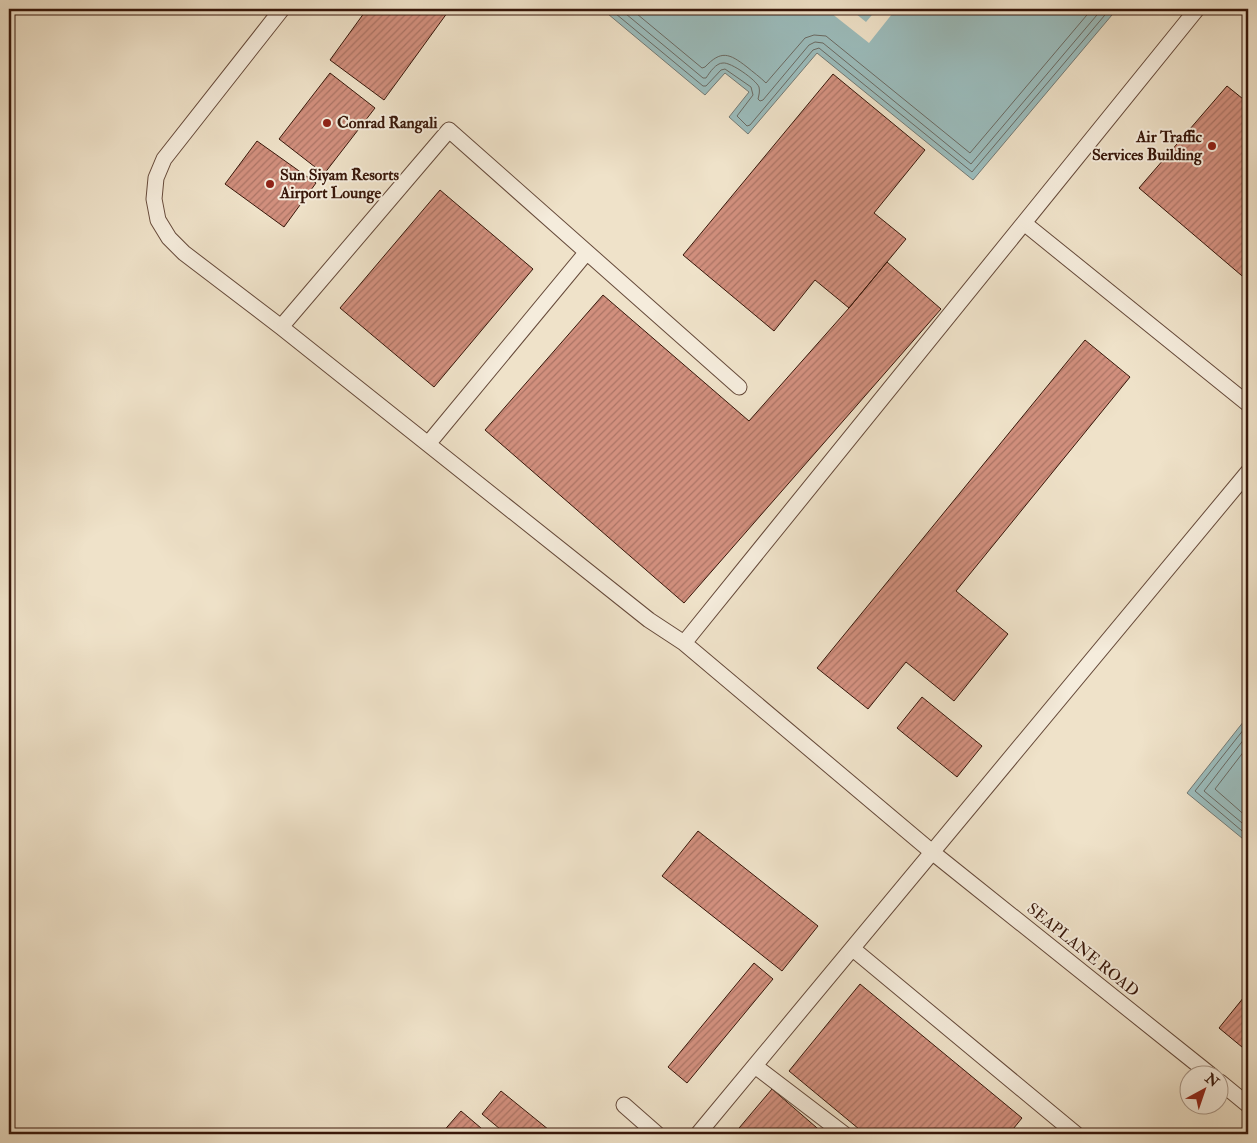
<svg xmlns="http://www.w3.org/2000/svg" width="1257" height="1143" font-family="'IM FELL Double Pica',serif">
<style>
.water{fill:#9bbcbc;stroke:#737a75}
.pier{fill:#efe2c9}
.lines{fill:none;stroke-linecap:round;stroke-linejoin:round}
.shore{stroke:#6a6a63;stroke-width:1}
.building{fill:url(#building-hatch);stroke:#38170a}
.service-casing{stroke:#664a3a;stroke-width:17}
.service{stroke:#f5ecdc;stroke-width:15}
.poi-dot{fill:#8f2418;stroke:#f5ecdc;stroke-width:2}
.labels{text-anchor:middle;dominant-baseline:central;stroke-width:4;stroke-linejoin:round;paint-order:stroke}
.poi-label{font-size:16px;font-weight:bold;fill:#38170a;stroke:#f5ecdc;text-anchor:start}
.street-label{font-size:16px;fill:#38170a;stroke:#f5ecdc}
</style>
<defs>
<pattern id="building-hatch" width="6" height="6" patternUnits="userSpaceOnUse" patternTransform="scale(1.25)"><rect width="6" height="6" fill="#d18f7d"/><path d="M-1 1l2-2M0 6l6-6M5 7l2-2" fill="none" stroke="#ab7465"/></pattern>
</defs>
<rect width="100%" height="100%" fill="#efe2c9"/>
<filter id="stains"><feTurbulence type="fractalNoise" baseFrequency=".004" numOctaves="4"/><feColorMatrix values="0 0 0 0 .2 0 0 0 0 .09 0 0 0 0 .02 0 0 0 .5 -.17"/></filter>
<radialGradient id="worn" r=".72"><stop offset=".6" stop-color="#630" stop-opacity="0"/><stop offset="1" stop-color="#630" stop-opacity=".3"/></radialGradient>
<path class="water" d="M 602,9 L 1117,9 L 973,180 L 817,53 L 748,134 L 729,117 L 749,92 L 725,73 L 705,95 Z
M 1248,716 L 1248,843 L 1187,793 Z"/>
<path class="pier" d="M 826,9 L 850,9 L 866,22 L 877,9 L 896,9 L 869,43 Z"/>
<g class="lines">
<path class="shore" d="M 610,9 L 703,86 L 706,86 L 721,70 L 725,69 L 751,87 L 753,95 L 737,116 L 747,126 L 750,125 L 813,50 L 819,48 L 972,172 L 1110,9
M 620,9 L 703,78 L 706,78 C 710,72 716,63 723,63 C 731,62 756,80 759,87 C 760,91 759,95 758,99 L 760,101 L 763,100 L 809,45 L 815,42 L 823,43 L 971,164 L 1102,9
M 631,9 L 702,68 L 705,67 C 721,50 729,53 747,67 C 753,72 760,77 766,83 L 805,38 L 814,35 L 826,36 L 970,153 L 1092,9
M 1248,724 L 1195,791 L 1248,836
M 1248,734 L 1204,791 L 1248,828
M 1248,746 L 1215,789 L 1248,818"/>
</g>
<path class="building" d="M 367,9 L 450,9 L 384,100 L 330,60 Z
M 330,73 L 375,108 L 324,174 L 279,139 Z
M 833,74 L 925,150 L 874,213 L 906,239 L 849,308 L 815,280 L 774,331 L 683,255 Z
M 1227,86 L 1248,103 L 1248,281 L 1139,188 Z
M 257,141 L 316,183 L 284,227 L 225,184 Z
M 440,190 L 533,269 L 434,387 L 340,308 Z
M 887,262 L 941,309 L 684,603 L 485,430 L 603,295 L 749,421 L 849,308 Z
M 1085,340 L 1130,377 L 956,591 L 1008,634 L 954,701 L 906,662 L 868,709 L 817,668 Z
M 922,697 L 982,746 L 957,777 L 897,728 Z
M 698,831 L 818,926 L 782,971 L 662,876 Z
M 754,963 L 773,979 L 687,1083 L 668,1067 Z
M 860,984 L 1022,1118 L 1009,1134 L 865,1134 L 789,1071 Z
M 1248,992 L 1248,1052 L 1219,1028 Z
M 772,1089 L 824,1134 L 734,1134 Z
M 501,1091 L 554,1134 L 506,1134 L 482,1114 Z
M 461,1111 L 488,1134 L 441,1134 Z"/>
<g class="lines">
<g class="service-casing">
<path id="service" d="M 282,9 L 164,159 L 156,178 L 154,199 L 158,220 L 169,238 L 184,253 L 281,327 L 649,620 L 684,643 L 932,852 L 1212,1076
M 1024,223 L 1248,404
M 281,327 L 449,130 L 739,387
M 428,444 L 586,253
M 684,643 L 1197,9
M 853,949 L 1076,1134
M 755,1066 L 844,1134
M 1220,1082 L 1248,1105
M 624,1105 L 657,1134
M 698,1134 L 1248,472"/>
</g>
<use href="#service" class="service"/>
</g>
<g class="poi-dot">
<circle cx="327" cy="123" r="5"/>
<circle cx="1212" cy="146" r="5"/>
<circle cx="270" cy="184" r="5"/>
</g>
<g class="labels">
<g class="poi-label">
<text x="337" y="123">Conrad Rangali</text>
<text x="1202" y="137" text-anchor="end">Air Traffic<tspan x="1202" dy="18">Services Building</tspan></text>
<text x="280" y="175">Sun Siyam Resorts<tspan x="280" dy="18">Airport Lounge</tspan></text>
</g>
<g class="street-label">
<text transform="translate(1083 950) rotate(39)">SEAPLANE ROAD</text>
</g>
</g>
<rect width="1257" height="1143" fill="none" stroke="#efe2c9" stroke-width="30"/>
<rect x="10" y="10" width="1237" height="1123" fill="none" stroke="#38170a" stroke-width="2.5"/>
<rect x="15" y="15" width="1227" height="1113" fill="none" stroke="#38170a"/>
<g transform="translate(1204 1090) rotate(40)"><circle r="24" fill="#f5ecdc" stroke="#a99788"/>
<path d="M0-4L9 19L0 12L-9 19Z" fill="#8f2418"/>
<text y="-8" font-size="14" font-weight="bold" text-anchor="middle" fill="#38170a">N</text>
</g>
<rect width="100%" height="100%" filter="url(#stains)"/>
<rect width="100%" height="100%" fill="url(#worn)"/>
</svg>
